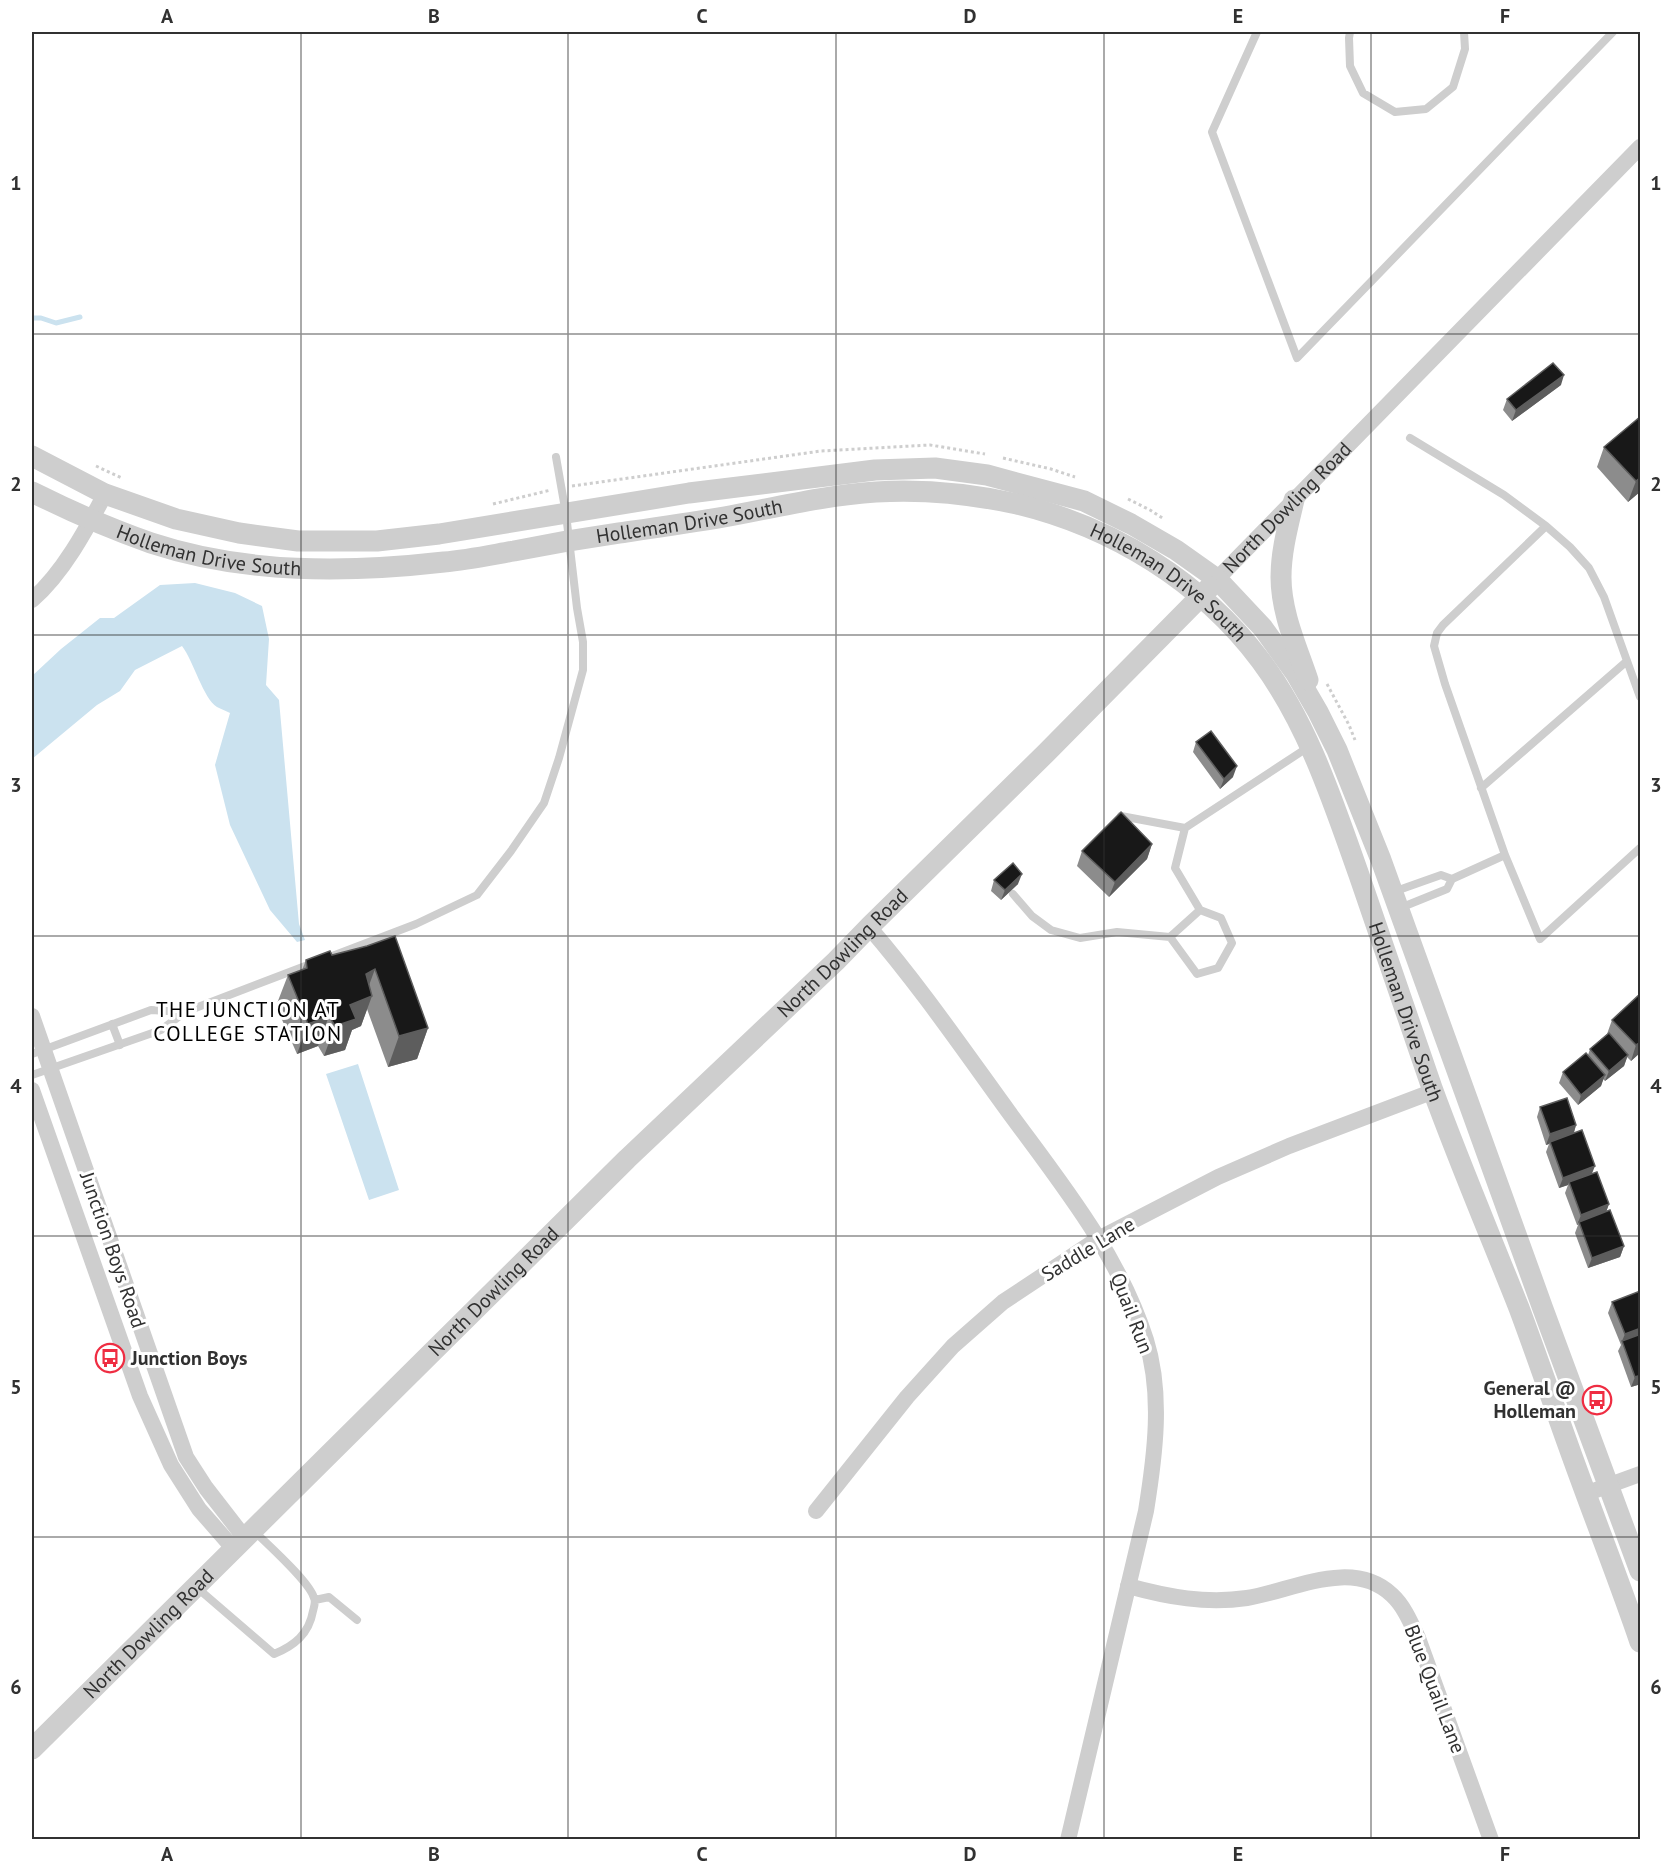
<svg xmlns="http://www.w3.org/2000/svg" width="1672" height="1871" font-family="'PT Sans',sans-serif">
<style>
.water{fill:#cbe2ef}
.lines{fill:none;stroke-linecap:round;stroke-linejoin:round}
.stream{stroke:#cbe2ef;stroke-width:5}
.path{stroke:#cecece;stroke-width:3;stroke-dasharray:3 3;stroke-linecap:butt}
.service{stroke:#cecece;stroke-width:8}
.minor{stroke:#cecece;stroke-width:16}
.tertiary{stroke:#cecece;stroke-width:21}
.wall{fill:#8c8c8c}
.shaded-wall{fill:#5d5d5d}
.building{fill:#181818;stroke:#5d5d5d;stroke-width:1.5}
.grid{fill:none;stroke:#313131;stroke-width:1.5;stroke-opacity:0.55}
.labels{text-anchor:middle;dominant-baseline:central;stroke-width:6;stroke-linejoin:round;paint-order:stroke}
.street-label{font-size:20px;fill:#313131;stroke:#fff}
.poi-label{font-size:20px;font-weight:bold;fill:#313131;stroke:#fff;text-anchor:start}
.neighbourhood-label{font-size:21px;letter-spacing:1.5px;fill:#000;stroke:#fff}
.neatline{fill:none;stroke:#313131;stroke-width:2}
.grid-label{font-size:20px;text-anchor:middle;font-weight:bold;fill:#313131}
</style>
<rect width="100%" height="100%" fill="#fff"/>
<path class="water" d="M 195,583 L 235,593 L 262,606 L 269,639 L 266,685 L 279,700 L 299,924 L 305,940 L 297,942 L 270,910 L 230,825 L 215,765 L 230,713 C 226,711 221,709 217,707 C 203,698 194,662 182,646 L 135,670 L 120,691 L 97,705 L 32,759 L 32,676 L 61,649 L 100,618 L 114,618 L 160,585 Z
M 358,1064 L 399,1190 L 369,1200 L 326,1074 Z"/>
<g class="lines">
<path class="stream" d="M 32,318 L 41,318 L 56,323 L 80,317"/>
<path class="path" d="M 1003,458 L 1051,469 L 1075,477
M 96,466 L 122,478
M 572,486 L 821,451 L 930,445 L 985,454
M 1128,499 L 1150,510 L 1164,519
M 493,504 L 551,490
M 1327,684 L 1349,725 L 1355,740"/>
<path class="service" d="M 1257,32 L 1212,132 L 1297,358 L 1613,32
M 1350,32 L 1349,38 L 1350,66 L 1363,93 L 1395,112 L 1426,109 L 1453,87 L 1465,49 L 1464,32
M 1410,438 L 1504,495 L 1546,526
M 1640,697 L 1604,597 L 1589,568 L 1570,547 L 1546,526 L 1443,625 L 1437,633 L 1434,646 L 1445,684 L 1505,855 L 1540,939 L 1640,848
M 1481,788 L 1627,661
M 1185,828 L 1310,746
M 1393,892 L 1441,875 L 1452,879
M 1013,894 L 1032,916 L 1051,930 L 1080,938 L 1117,932 L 1170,937 L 1197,974 L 1218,968 L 1232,943 L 1221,918 L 1200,910 L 1175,868 L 1185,828 L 1121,816
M 1400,908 L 1447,889 L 1452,879 L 1505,855
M 1170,937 L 1200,910
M 327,958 L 416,924 L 477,895 L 511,851 L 544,803 L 559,758 L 583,670 L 583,642 L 577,608 L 566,514 L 556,457
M 112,1024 L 120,1045
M 32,1054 L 151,1010 L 185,1012
M 32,1075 L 161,1030 L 185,1012 L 313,963
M 195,1586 L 274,1654 C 294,1646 309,1634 313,1611 C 314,1607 316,1602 314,1598 C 310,1582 267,1544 254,1531
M 315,1600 L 329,1597 L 357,1620"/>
<g class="minor">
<path id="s1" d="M 1217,579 L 1640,147"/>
<path d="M 32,600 C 63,573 86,530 105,494"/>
<path d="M 869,927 C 919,985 963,1049 1008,1111 C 1060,1182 1119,1254 1146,1340 C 1163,1394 1155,1455 1146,1511 L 1068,1840"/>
<path d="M 32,1016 L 186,1457 L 206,1488 L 244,1537"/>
<path d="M 32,1090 L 140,1396 L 171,1465 L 199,1509 L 233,1548"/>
<path d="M 1585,1494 L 1640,1474"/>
<path d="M 816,1511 L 907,1397 L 953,1346 L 1003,1302 L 1098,1239 L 1218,1177 L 1289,1146 L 1434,1091"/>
<path d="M 1128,1586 C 1168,1597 1206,1604 1247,1598 C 1292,1591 1352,1557 1392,1595 C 1404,1606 1411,1623 1418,1638 L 1491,1840"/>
</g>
<g class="tertiary">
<path d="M 32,456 L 105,494 L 176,519 L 239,533 L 298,541 L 377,541 L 439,534 L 689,493 L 875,470 L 935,468 L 987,475 L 1084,501 L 1131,524 L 1176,550 L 1217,579 L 1263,628 L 1296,674 L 1318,712 L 1337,750 L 1381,860 L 1543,1309 L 1640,1571"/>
<path id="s2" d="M 32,492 C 70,511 111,529 151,543 C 245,574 347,573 444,562 C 468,560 491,555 514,551 C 549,544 584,538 619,533 C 654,528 690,523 724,517 C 773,508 827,495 876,492 C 923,489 971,494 1017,504 C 1113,527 1202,582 1261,661 C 1308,724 1333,802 1359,875 C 1383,946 1407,1017 1432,1088 C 1459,1162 1490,1235 1519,1308 C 1541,1367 1561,1427 1583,1486 C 1602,1538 1622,1589 1640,1642"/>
<path d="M 1294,500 C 1288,526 1281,551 1281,577 C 1281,613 1297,647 1308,680"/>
<path id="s3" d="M 32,1749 L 627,1159 L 836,961 L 869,927 L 1046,753 L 1210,587"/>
</g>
</g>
<path class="wall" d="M 1561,385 L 1512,421 L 1503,410 L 1507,399 Z
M 1641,416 L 1641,491 L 1628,502 L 1597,467 L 1604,447 Z
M 1196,742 L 1233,777 L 1220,789 L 1193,752 Z
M 1152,844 L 1147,859 L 1109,897 L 1077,866 L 1082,851 Z
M 994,880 L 1018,884 L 1001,900 L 991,891 Z
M 367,946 L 428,1028 L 417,1059 L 388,1067 L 367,1009 L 361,1026 L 352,1030 L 345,1050 L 324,1056 L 318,1046 L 297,1054 L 276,1006 L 288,975 L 302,970 L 306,960 L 332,955 Z
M 1640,994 L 1641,1052 L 1631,1061 L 1627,1057 L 1624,1066 L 1605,1081 L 1603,1079 L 1601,1086 L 1578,1105 L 1559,1083 L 1563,1072 L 1588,1055 L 1590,1049 L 1607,1034 L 1612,1020 Z
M 1540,1107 L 1576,1125 L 1574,1133 L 1592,1174 L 1609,1204 L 1606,1212 L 1624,1246 L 1620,1257 L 1588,1268 L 1575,1233 L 1578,1225 L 1577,1225 L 1565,1193 L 1568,1185 L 1559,1188 L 1546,1152 L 1549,1144 L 1546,1145 L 1537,1117 Z
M 1641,1292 L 1641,1384 L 1631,1387 L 1618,1351 L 1621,1345 L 1608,1313 L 1612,1302 Z"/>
<path class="shaded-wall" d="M 1564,375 L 1561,385 L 1512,421 L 1516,410 Z
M 1641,477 L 1641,491 L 1628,502 L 1636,481 Z
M 1237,766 L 1233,777 L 1220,789 L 1224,779 Z
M 1152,844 L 1147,859 L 1109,897 L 1115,882 Z
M 1022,874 L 1018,884 L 1001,900 L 1005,890 Z
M 375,969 L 364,999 L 372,996 L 361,1026 L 352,1030 L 345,1050 L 324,1056 L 335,1026 L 366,974 Z
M 329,1016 L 318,1046 L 297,1054 L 308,1024 Z
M 428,1028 L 417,1059 L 388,1067 L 399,1036 Z
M 1641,1042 L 1641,1052 L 1631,1061 L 1636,1045 Z
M 1628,1055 L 1624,1066 L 1605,1081 L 1609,1071 Z
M 1605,1075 L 1601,1086 L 1578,1105 L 1581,1095 Z
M 1576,1125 L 1573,1135 L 1550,1142 L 1549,1144 L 1546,1145 L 1550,1134 Z
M 1595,1166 L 1591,1176 L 1569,1182 L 1568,1185 L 1559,1188 L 1563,1178 Z
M 1609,1204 L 1605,1215 L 1579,1222 L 1577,1225 L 1581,1215 Z
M 1624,1246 L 1620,1257 L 1588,1268 L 1592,1258 Z
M 1641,1328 L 1641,1337 L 1622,1341 L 1625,1334 Z
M 1641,1375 L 1641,1384 L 1631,1387 L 1635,1377 Z"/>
<path class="building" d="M 1553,363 L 1564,375 L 1516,410 L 1507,399 Z
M 1641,416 L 1641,477 L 1636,481 L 1604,447 Z
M 1211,731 L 1237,766 L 1224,779 L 1196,742 Z
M 1121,812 L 1152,844 L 1115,882 L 1082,851 Z
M 1013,863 L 1022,874 L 1005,890 L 994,880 Z
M 395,936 L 428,1028 L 399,1036 L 375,969 L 366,974 L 372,996 L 350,1005 L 356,1019 L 335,1026 L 329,1016 L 308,1024 L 288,975 L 307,968 L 306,960 L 330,951 L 332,955 L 367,946 Z
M 1640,994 L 1641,1042 L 1636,1045 L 1612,1020 Z
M 1609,1033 L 1628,1055 L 1609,1071 L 1590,1049 Z
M 1586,1053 L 1605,1075 L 1581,1095 L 1563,1072 Z
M 1567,1098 L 1576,1125 L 1550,1134 L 1540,1107 Z
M 1582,1130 L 1595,1166 L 1563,1178 L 1550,1142 Z
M 1597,1172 L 1609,1204 L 1581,1215 L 1569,1182 Z
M 1610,1210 L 1624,1246 L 1592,1258 L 1579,1222 Z
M 1640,1291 L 1641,1328 L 1625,1334 L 1612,1302 Z
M 1641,1334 L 1641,1375 L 1635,1377 L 1622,1341 Z"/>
<path class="grid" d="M 301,32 L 301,1840M 568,32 L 568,1840M 836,32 L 836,1840M 1104,32 L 1104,1840M 1371,32 L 1371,1840M 32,334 L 1640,334M 32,635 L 1640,635M 32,936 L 1640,936M 32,1236 L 1640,1236M 32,1537 L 1640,1537"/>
<defs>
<g id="bus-ring" transform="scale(1.5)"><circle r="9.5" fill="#fff" stroke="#ef2d42" stroke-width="1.5"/><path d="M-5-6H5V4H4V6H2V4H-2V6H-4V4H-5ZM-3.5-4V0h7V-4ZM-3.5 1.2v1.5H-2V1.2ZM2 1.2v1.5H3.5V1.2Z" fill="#ef2d42"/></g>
</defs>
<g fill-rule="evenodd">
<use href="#bus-ring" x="110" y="1358"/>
<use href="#bus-ring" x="1597" y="1400"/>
</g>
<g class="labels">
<g class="street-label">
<text stroke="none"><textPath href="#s1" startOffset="100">North Dowling Road</textPath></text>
<text stroke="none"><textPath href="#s2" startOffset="674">Holleman Drive South</textPath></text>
<text stroke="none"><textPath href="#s2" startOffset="188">Holleman Drive South</textPath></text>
<text stroke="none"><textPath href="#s2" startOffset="1178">Holleman Drive South</textPath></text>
<text stroke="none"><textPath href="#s3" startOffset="1136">North Dowling Road</textPath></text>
<text stroke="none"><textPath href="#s2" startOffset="1682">Holleman Drive South</textPath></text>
<text transform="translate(1088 1249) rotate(-31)">Saddle Lane</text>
<text transform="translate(113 1250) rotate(71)">Junction Boys Road</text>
<text stroke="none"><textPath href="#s3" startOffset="650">North Dowling Road</textPath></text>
<text transform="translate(1132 1313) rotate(69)">Quail Run</text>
<text stroke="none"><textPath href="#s3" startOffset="164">North Dowling Road</textPath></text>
<text transform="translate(1435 1689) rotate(69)">Blue Quail Lane</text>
</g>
<g class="poi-label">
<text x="131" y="1358">Junction Boys</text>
<text x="1576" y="1388" text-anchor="end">General @<tspan x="1576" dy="23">Holleman</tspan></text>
</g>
<g class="neighbourhood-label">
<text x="248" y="1009">THE JUNCTION AT<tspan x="248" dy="24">COLLEGE STATION</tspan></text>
</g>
</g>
<rect width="1672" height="1871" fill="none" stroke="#ffffff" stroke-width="66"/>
<rect x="33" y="33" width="1606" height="1805" class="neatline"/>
<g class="grid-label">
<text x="167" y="23">A</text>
<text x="434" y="23">B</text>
<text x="702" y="23">C</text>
<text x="970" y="23">D</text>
<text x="1238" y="23">E</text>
<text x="1505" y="23">F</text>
<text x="16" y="190">1</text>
<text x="1656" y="190">1</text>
<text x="16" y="491">2</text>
<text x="1656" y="491">2</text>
<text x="16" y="792">3</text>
<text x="1656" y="792">3</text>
<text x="16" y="1093">4</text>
<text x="1656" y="1093">4</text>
<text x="16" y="1394">5</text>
<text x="1656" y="1394">5</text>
<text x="16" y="1694">6</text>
<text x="1656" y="1694">6</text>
<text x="167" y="1861">A</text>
<text x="434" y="1861">B</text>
<text x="702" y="1861">C</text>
<text x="970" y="1861">D</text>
<text x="1238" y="1861">E</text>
<text x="1505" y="1861">F</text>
</g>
</svg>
